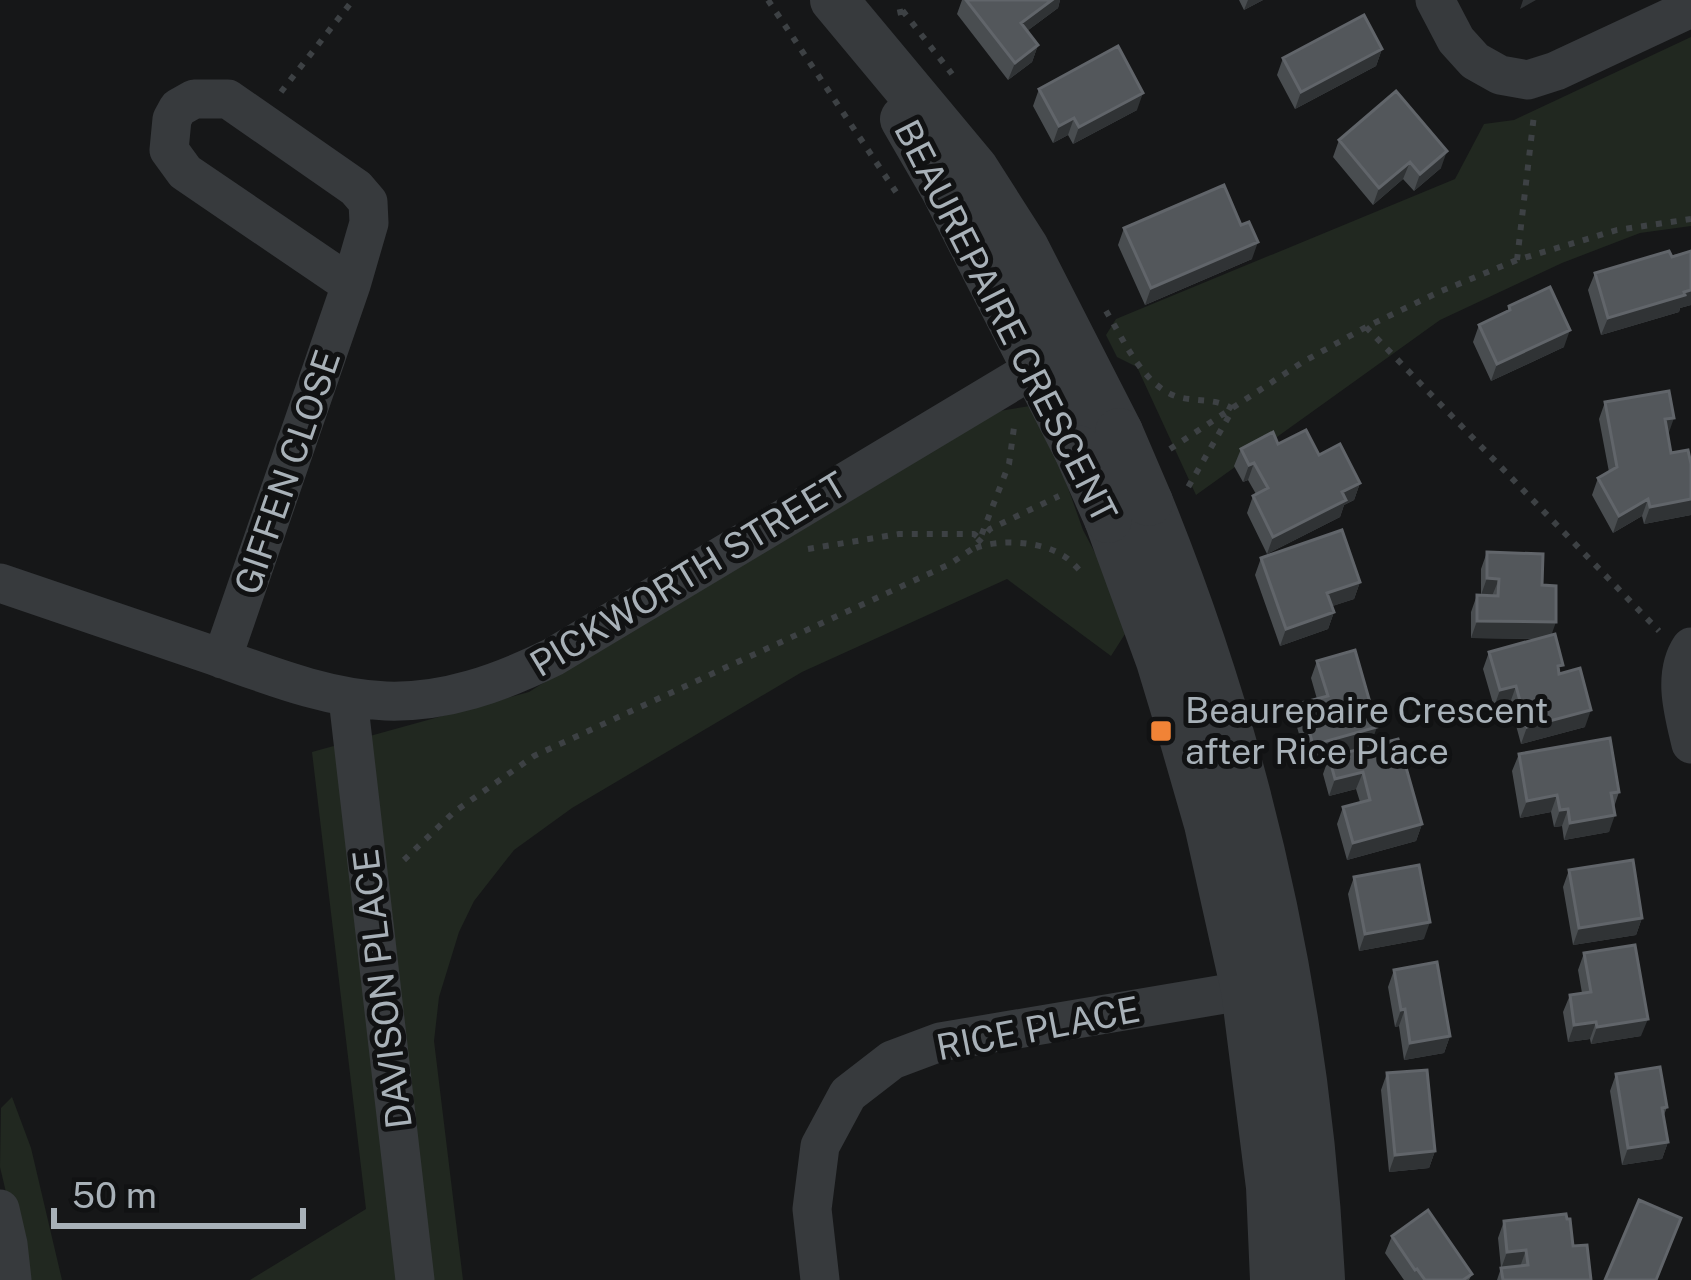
<svg xmlns="http://www.w3.org/2000/svg" width="1691" height="1280" font-family="'Public Sans',sans-serif">
<style>
.green{fill:#212820}
.lines{fill:none;stroke-linecap:round;stroke-linejoin:round}
.path{stroke:#3d4144;stroke-width:6;stroke-dasharray:6 9;stroke-linecap:butt}
.minor{stroke:#373a3d;stroke-width:39}
.tertiary{stroke:#373a3d;stroke-width:48}
.tertiary-bridge{stroke:#373a3d;stroke-width:48}
.wall{fill:#494d50}
.shaded-wall{fill:#303335}
.building{fill:#53575b;stroke:#61656a;stroke-width:3}
.poi-dot{fill:#f18336;stroke:#111213;stroke-width:4.5}
.labels{text-anchor:middle;dominant-baseline:central;stroke-width:10;stroke-linejoin:round;paint-order:stroke}
.street-label{font-size:36px;fill:#a8b1b8;stroke:#111213}
.poi-label{font-size:36px;fill:#a8b1b8;stroke:#111213;text-anchor:start}
</style>
<rect width="100%" height="100%" fill="#161718"/>
<path class="green" d="M 1691,37 L 1691,226 L 1640,233 L 1562,263 L 1440,320 L 1196,495 L 1137,367 L 1117,357 L 1106,335 L 1116,319 L 1455,179 L 1484,124 L 1514,120 Z
M 1030,406 L 1057,457 L 1083,530 L 1114,589 L 1125,634 L 1111,656 L 1007,579 L 802,672 L 572,808 L 514,850 L 474,901 L 459,932 L 439,997 L 434,1041 L 463,1280 L 250,1280 L 366,1209 L 312,752 L 529,692 L 711,576 L 987,413 Z
M 12,1097 L 31,1148 L 62,1280 L 23,1280 L 22,1260 L 0,1167 L 1,1108 Z"/>
<g class="lines">
<path class="path" d="M 768,0 L 896,192
M 901,15 L 899,6 L 952,74
M 281,92 L 353,0
M 1517,260 L 1534,115
M 1106,311 C 1124,340 1143,386 1178,397 C 1197,402 1216,398 1233,409 L 1187,489
M 1366,327 L 1659,631
M 1170,449 L 1301,363 L 1366,327 L 1439,292 L 1517,260 L 1617,230 L 1691,219
M 976,548 C 998,539 1041,541 1062,555 C 1070,559 1077,568 1084,575
M 808,549 L 899,534 L 974,534 L 980,539 L 1009,464 L 1015,420
M 404,860 L 454,812 L 534,756 L 950,564 L 972,549 L 990,529 L 1059,496"/>
<path class="minor" d="M 1435,0 L 1456,40 L 1475,61 L 1500,75 L 1528,80 L 1556,71 L 1691,8
M 0,583 C 70,607 139,630 209,654 C 266,674 324,698 386,701 C 445,703 500,683 553,657 L 1060,353
M 1691,647 C 1672,675 1684,714 1691,744
M 222,659 L 351,285 L 185,172 L 169,150 L 172,119 L 178,108 L 194,99 L 228,99 L 356,188 L 368,202 L 369,223 L 351,285
M 348,698 L 415,1280
M 0,1209 L 8,1244 L 12,1280
M 820,1280 L 812,1209 L 820,1146 L 848,1094 L 892,1060 L 940,1042 L 1272,986"/>
<path class="tertiary" d="M 834,0 L 974,168 L 1025,248 L 1119,432
M 904,119 L 945,190 L 1077,449
M 1149,502 C 1250,750 1308,1013 1321,1280
M 1108,519 L 1160,661 L 1180,727 L 1208,824 L 1245,990 L 1270,1187 L 1274,1280"/>
<path class="tertiary-bridge" d="M 1119,432 L 1149,502
M 1077,449 L 1108,519"/>
</g>
<path class="wall" d="M 962,0 L 1060,0 L 1058,8 L 1027,31 L 1038,45 L 1032,62 L 1008,80 L 957,14 Z
M 1239,0 L 1263,0 L 1244,10 Z
M 1382,49 L 1376,66 L 1295,109 L 1277,75 L 1283,58 Z
M 1039,89 L 1137,110 L 1073,144 L 1068,135 L 1053,143 L 1033,106 Z
M 1339,140 L 1441,168 L 1414,191 L 1403,179 L 1373,205 L 1333,157 Z
M 1241,225 L 1252,259 L 1145,305 L 1118,245 L 1124,228 Z
M 1691,251 L 1691,305 L 1680,308 L 1679,312 L 1601,335 L 1588,290 L 1595,273 Z
M 1509,306 L 1564,347 L 1491,381 L 1473,342 L 1479,325 L 1507,312 Z
M 1605,402 L 1668,435 L 1671,453 L 1691,464 L 1691,515 L 1644,524 L 1642,516 L 1613,533 L 1592,495 L 1598,478 L 1609,472 L 1599,419 Z
M 1278,444 L 1319,455 L 1360,483 L 1354,500 L 1344,505 L 1340,517 L 1267,554 L 1247,513 L 1253,496 L 1256,494 L 1248,480 L 1243,482 L 1234,466 L 1241,449 Z
M 1487,552 L 1542,585 L 1560,673 L 1585,727 L 1521,744 L 1510,703 L 1494,707 L 1483,669 L 1489,652 L 1535,639 L 1471,638 L 1471,612 L 1477,595 L 1481,595 L 1481,569 Z
M 1261,558 L 1360,582 L 1354,599 L 1332,606 L 1334,612 L 1328,629 L 1280,646 L 1255,575 Z
M 1317,661 L 1371,744 L 1307,762 L 1295,720 L 1301,703 L 1317,699 L 1311,678 Z
M 1398,739 L 1422,824 L 1416,841 L 1347,860 L 1337,824 L 1343,807 L 1360,802 L 1356,789 L 1329,796 L 1323,774 L 1329,757 Z
M 1519,754 L 1619,792 L 1614,807 L 1609,832 L 1564,840 L 1562,826 L 1554,827 L 1551,812 L 1520,818 L 1512,771 Z
M 1569,870 L 1642,918 L 1636,935 L 1573,945 L 1563,887 Z
M 1354,877 L 1424,939 L 1359,951 L 1348,894 Z
M 1584,953 L 1641,1036 L 1591,1044 L 1590,1039 L 1568,1042 L 1563,1012 L 1570,995 L 1582,993 L 1578,970 Z
M 1394,970 L 1450,1036 L 1444,1053 L 1404,1060 L 1399,1026 L 1395,1027 L 1388,987 Z
M 1387,1073 L 1435,1151 L 1429,1168 L 1389,1172 L 1381,1090 Z
M 1616,1074 L 1667,1107 L 1664,1115 L 1668,1142 L 1662,1159 L 1622,1165 L 1610,1091 Z
M 1504,1221 L 1573,1246 L 1591,1280 L 1497,1280 L 1501,1268 L 1498,1238 Z
M 1392,1236 L 1472,1274 L 1469,1280 L 1404,1280 L 1385,1253 Z"/>
<path class="shaded-wall" d="M 1052,0 L 1060,0 L 1058,8 L 1015,40 L 1021,23 Z
M 1248,0 L 1263,0 L 1244,10 Z
M 1523,0 L 1536,0 L 1520,9 Z
M 1038,45 L 1032,62 L 1008,80 L 1015,63 Z
M 1382,49 L 1376,66 L 1295,109 L 1301,92 Z
M 1143,93 L 1137,110 L 1073,144 L 1079,127 Z
M 1074,118 L 1068,135 L 1053,143 L 1059,126 Z
M 1447,151 L 1441,168 L 1414,191 L 1420,174 Z
M 1410,162 L 1403,179 L 1373,205 L 1379,188 Z
M 1258,242 L 1252,259 L 1145,305 L 1151,288 Z
M 1691,290 L 1691,305 L 1680,308 L 1679,312 L 1601,335 L 1608,318 Z
M 1570,330 L 1564,347 L 1491,381 L 1497,364 Z
M 1674,418 L 1668,435 L 1665,419 Z
M 1254,463 L 1248,480 L 1243,482 L 1249,465 Z
M 1360,483 L 1354,500 L 1344,505 L 1340,517 L 1267,554 L 1273,537 L 1342,492 Z
M 1648,499 L 1642,516 L 1613,533 L 1619,516 Z
M 1691,499 L 1691,515 L 1644,524 L 1650,507 Z
M 1487,578 L 1499,579 L 1492,596 L 1481,595 Z
M 1360,582 L 1354,599 L 1321,610 L 1327,593 Z
M 1334,612 L 1328,629 L 1280,646 L 1286,629 Z
M 1477,621 L 1556,622 L 1550,639 L 1471,638 Z
M 1516,686 L 1510,703 L 1494,707 L 1500,690 Z
M 1591,710 L 1585,727 L 1521,744 L 1527,727 Z
M 1377,727 L 1371,744 L 1307,762 L 1313,745 Z
M 1363,772 L 1356,789 L 1329,796 L 1335,779 Z
M 1557,795 L 1551,812 L 1520,818 L 1527,801 Z
M 1568,809 L 1562,826 L 1554,827 L 1560,810 Z
M 1615,815 L 1609,832 L 1564,840 L 1570,823 Z
M 1422,824 L 1416,841 L 1347,860 L 1353,843 Z
M 1642,918 L 1636,935 L 1573,945 L 1579,928 Z
M 1430,922 L 1424,939 L 1359,951 L 1365,934 Z
M 1405,1009 L 1399,1026 L 1395,1027 L 1401,1010 Z
M 1648,1019 L 1641,1036 L 1591,1044 L 1597,1027 Z
M 1596,1022 L 1590,1039 L 1568,1042 L 1574,1025 Z
M 1450,1036 L 1444,1053 L 1404,1060 L 1410,1043 Z
M 1668,1142 L 1662,1159 L 1622,1165 L 1628,1148 Z
M 1435,1151 L 1429,1168 L 1389,1172 L 1395,1155 Z
M 1526,1250 L 1520,1267 L 1501,1269 L 1507,1252 Z"/>
<path class="building" d="M 966,0 L 1052,0 L 1021,23 L 1038,45 L 1015,63 Z
M 1364,15 L 1382,49 L 1301,92 L 1283,58 Z
M 1118,46 L 1143,93 L 1079,127 L 1074,118 L 1059,126 L 1039,89 Z
M 1396,91 L 1447,151 L 1420,174 L 1410,162 L 1379,188 L 1339,140 Z
M 1224,185 L 1241,225 L 1249,222 L 1258,242 L 1151,288 L 1124,228 Z
M 1669,251 L 1672,257 L 1691,251 L 1691,290 L 1684,292 L 1685,295 L 1608,318 L 1595,273 Z
M 1550,287 L 1570,330 L 1497,364 L 1479,325 L 1510,310 L 1509,306 Z
M 1669,391 L 1674,418 L 1665,419 L 1671,453 L 1688,450 L 1691,464 L 1691,499 L 1650,507 L 1648,499 L 1619,516 L 1598,478 L 1617,467 L 1605,402 Z
M 1306,430 L 1319,455 L 1340,444 L 1360,483 L 1342,492 L 1346,500 L 1273,537 L 1253,496 L 1268,488 L 1254,463 L 1249,465 L 1241,449 L 1273,432 L 1278,444 Z
M 1342,530 L 1360,582 L 1327,593 L 1334,612 L 1286,629 L 1261,558 Z
M 1487,552 L 1543,554 L 1542,585 L 1556,586 L 1556,622 L 1477,621 L 1477,595 L 1498,596 L 1499,579 L 1487,578 Z
M 1555,634 L 1563,665 L 1558,666 L 1559,674 L 1580,668 L 1591,710 L 1527,727 L 1516,686 L 1500,690 L 1489,652 Z
M 1355,650 L 1377,727 L 1313,745 L 1301,703 L 1328,696 L 1317,661 Z
M 1610,738 L 1619,792 L 1611,793 L 1615,815 L 1570,823 L 1568,809 L 1560,810 L 1557,795 L 1527,801 L 1519,754 Z
M 1398,739 L 1422,824 L 1353,843 L 1343,807 L 1370,800 L 1363,772 L 1335,779 L 1329,757 Z
M 1633,860 L 1642,918 L 1579,928 L 1569,870 Z
M 1419,865 L 1430,922 L 1365,934 L 1354,877 Z
M 1635,945 L 1648,1019 L 1597,1027 L 1596,1022 L 1574,1025 L 1570,995 L 1591,992 L 1584,953 Z
M 1437,962 L 1450,1036 L 1410,1043 L 1405,1009 L 1401,1010 L 1394,970 Z
M 1660,1067 L 1667,1107 L 1662,1108 L 1668,1142 L 1628,1148 L 1616,1074 Z
M 1427,1070 L 1435,1151 L 1395,1155 L 1387,1073 Z
M 1639,1200 L 1681,1218 L 1656,1280 L 1605,1280 Z
M 1428,1210 L 1472,1274 L 1463,1280 L 1425,1280 L 1417,1269 L 1415,1270 L 1392,1236 Z
M 1566,1214 L 1567,1219 L 1570,1219 L 1573,1246 L 1587,1245 L 1591,1280 L 1503,1280 L 1501,1268 L 1528,1265 L 1526,1250 L 1507,1252 L 1504,1221 Z"/>
<rect class="poi-dot" x="1149" y="719" width="24" height="24" rx="6"/>
<g class="labels">
<g class="street-label">
<text transform="translate(1006 321) rotate(63)">BEAUREPAIRE CRESCENT</text>
<text transform="translate(287 472) rotate(-71)">GIFFEN CLOSE</text>
<text transform="translate(688 574) rotate(-31)">PICKWORTH STREET</text>
<text transform="translate(382 989) rotate(-97)">DAVISON PLACE</text>
<text transform="translate(1038 1028) rotate(-11)">RICE PLACE</text>
</g>
<g class="poi-label">
<text x="1185" y="710">Beaurepaire Crescent<tspan x="1185" dy="41">after Rice Place</tspan></text>
</g>
</g>
<path d="M54 1208v18h249v-18" fill="none" stroke="#a8b1b8" stroke-width="6"/>
<text x="72" y="1208" font-size="36" fill="#a8b1b8" stroke="#111213" stroke-width="9" paint-order="stroke">50 m</text>
</svg>
